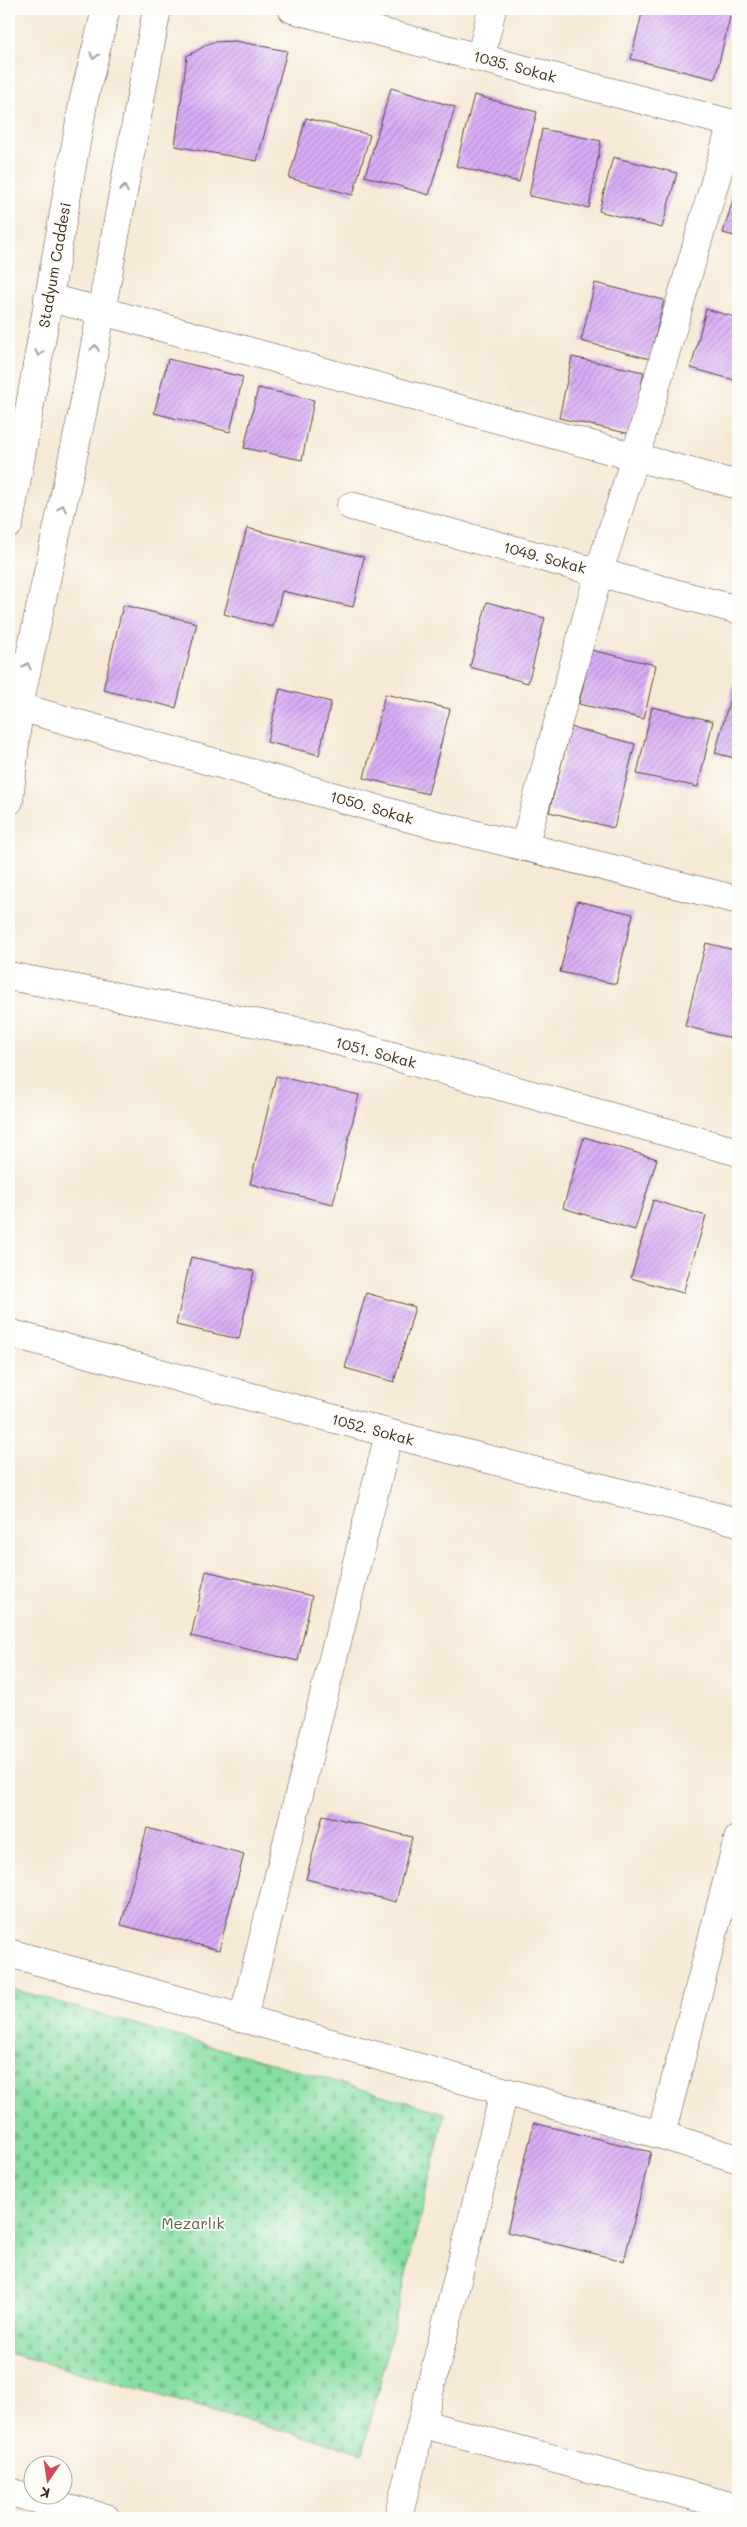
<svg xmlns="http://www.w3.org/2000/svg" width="747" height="2527" font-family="Mali,sans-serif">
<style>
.cemetery{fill:url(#cemetery-stones);stroke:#618461}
.building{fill:url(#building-hatch)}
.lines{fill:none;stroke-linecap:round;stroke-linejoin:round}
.street-casing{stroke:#57473a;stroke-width:29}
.secondary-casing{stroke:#57473a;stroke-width:29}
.street{stroke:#fff;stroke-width:28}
.secondary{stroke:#fff;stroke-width:28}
.oneway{stroke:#a79f9a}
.labels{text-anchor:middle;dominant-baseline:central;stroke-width:4;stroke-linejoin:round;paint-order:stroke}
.street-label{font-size:15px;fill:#3b2a1e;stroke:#fdfcf7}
.park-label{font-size:15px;fill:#526046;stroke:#fdfcf7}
</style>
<defs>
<pattern id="cemetery-stones" width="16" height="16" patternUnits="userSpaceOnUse" patternTransform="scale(1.25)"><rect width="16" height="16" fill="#87dfa4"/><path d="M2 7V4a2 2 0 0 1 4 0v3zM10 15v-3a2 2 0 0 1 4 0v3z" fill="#75c08d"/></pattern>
<pattern id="building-hatch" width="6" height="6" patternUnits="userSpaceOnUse" patternTransform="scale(1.25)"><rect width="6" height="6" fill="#d8adf6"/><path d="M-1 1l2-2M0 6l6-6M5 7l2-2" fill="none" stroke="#b08dc7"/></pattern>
</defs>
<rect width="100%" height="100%" fill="#fdfcf7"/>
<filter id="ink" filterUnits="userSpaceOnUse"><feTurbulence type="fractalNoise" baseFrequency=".02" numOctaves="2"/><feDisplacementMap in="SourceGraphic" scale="10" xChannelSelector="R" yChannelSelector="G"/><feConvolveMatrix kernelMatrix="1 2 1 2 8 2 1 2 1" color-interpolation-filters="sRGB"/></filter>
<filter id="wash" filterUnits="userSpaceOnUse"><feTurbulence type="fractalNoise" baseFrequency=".0096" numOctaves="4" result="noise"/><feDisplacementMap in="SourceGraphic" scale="20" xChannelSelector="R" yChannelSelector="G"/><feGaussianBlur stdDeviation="1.12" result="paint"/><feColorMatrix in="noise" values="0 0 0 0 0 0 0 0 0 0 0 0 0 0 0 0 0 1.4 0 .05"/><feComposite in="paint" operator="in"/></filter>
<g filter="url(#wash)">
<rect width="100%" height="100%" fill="#f6ead6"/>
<path class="cemetery" d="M 9,1988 L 445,2113 L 363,2453 L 9,2353 Z"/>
<g id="blocks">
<path class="building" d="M 643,9 L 732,9 L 715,79 L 631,59 Z
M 235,41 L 287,51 L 257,161 L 175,146 L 187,56 L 212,42 Z
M 391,88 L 455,107 L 429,195 L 365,176 Z
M 474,95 L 537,112 L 519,182 L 456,166 Z
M 306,118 L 370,135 L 353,195 L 289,178 Z
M 542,129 L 601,141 L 589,208 L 529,196 Z
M 613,157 L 677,173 L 662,228 L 599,211 Z
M 738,183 L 738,237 L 723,233 Z
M 595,283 L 664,300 L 650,359 L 581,341 Z
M 706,309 L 738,318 L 738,381 L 691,368 Z
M 572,357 L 644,372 L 631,434 L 559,418 Z
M 168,359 L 243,377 L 230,432 L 154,413 Z
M 258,388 L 314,400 L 302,460 L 244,448 Z
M 247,528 L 364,557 L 353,607 L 282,591 L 273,627 L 224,614 Z
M 487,602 L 545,618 L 528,683 L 470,667 Z
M 123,605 L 197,623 L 176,708 L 103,690 Z
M 591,650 L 656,665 L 644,719 L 579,704 Z
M 738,669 L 738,759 L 715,753 Z
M 280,689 L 331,702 L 319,755 L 267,742 Z
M 385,694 L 450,709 L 428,794 L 364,778 Z
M 652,707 L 713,721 L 698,787 L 637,774 Z
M 571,727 L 635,744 L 614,828 L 549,812 Z
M 577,901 L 633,914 L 616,984 L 560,972 Z
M 706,943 L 738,951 L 738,1040 L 685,1026 Z
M 276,1076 L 359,1095 L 333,1204 L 250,1184 Z
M 584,1137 L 657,1159 L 635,1230 L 563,1208 Z
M 653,1200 L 706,1216 L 683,1293 L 631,1278 Z
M 191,1257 L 254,1271 L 239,1339 L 176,1325 Z
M 366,1293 L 415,1307 L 394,1382 L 345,1368 Z
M 206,1571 L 312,1596 L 298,1661 L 191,1636 Z
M 323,1815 L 412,1837 L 396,1902 L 306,1879 Z
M 147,1828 L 244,1854 L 219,1950 L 121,1925 Z
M 534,2123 L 651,2152 L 624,2261 L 507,2232 Z"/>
</g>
</g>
<g filter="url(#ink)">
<use href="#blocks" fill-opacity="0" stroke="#57473a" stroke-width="1"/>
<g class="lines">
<g class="street-casing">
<path id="street" d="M 292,9 L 738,125
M 481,56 L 492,9
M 48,298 L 102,311 L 738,485
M 351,506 L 738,610
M 9,704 L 413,819 L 738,900
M 524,847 L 599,572 L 635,458 L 732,123
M 9,976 L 313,1034 L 738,1152
M 9,1333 L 456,1451 L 738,1522
M 9,1953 L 661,2135 L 738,2159
M 243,2019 L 389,1434
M 661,2135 L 738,1839
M 423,2424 L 738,2508
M 9,2492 L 106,2518
M 398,2518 L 504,2092"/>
</g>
<g class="secondary-casing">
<path id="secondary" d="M 9,524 L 84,98 L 106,9
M 9,801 L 19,706 L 83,410 L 157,9"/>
</g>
<use href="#street" class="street"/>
<use href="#secondary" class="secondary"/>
</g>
<defs><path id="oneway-chevron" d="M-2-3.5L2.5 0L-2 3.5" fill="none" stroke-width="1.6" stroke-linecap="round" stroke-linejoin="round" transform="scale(1.25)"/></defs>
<g class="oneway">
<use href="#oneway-chevron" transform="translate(94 56) rotate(104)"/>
<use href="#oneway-chevron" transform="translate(124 189) rotate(-80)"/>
<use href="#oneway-chevron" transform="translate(95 348) rotate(-80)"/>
<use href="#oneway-chevron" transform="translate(39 353) rotate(100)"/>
<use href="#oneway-chevron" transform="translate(62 508) rotate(-78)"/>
<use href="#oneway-chevron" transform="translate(27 666) rotate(-78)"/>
</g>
</g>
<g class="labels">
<g class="street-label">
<text transform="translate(515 66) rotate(15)">1035. Sokak</text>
<text transform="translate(54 265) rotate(-80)">Stadyum Caddesi</text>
<text transform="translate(545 557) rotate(15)">1049. Sokak</text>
<text transform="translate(372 807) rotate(16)">1050. Sokak</text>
<text transform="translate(376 1052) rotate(15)">1051. Sokak</text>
<text transform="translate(373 1429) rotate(15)">1052. Sokak</text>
</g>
<g class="park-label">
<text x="193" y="2223">Mezarlık</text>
</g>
</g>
<rect width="747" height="2527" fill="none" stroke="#fdfcf7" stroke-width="30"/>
<g transform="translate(48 2480) rotate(193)"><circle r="24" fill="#fdfcf7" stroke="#afa8a0"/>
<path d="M0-4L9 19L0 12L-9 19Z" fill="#d1495b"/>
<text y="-8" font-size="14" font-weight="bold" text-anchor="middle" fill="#3b2a1e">K</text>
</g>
</svg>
